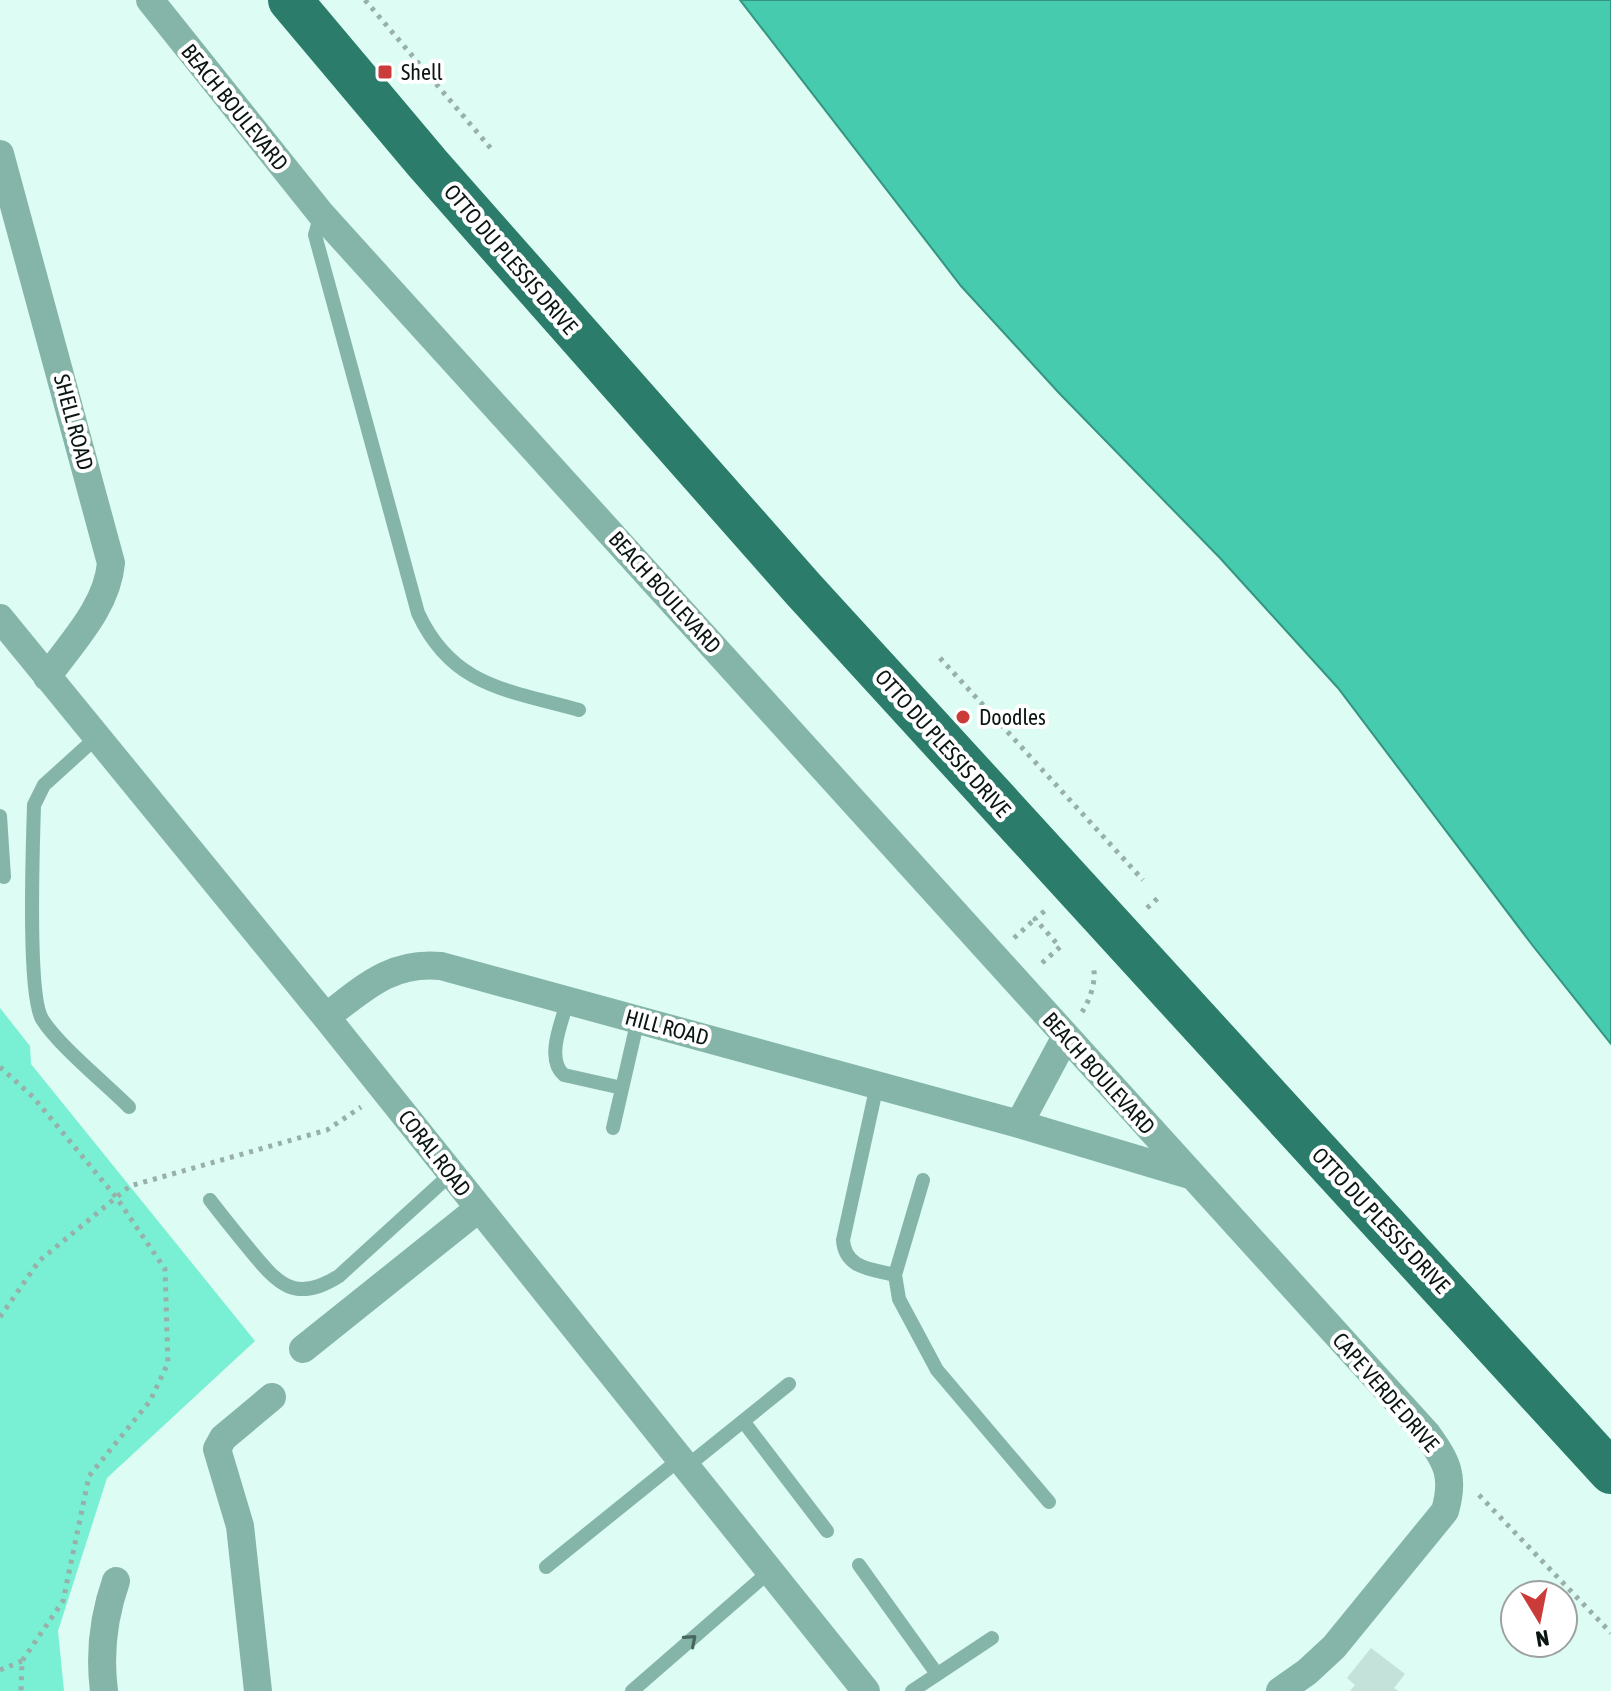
<svg xmlns="http://www.w3.org/2000/svg" width="1611" height="1691" font-family="'Asap Condensed',sans-serif">
<style>
.green{fill:#79f0d4}
.water{fill:#46cbaf;stroke:#349580;stroke-width:2}
.building{fill:#c4e2da}
.lines{fill:none;stroke-linecap:round;stroke-linejoin:round}
.path{stroke:#98b0a9;stroke-width:5;stroke-dasharray:4 6;stroke-linecap:butt}
.service{stroke:#85b5a8;stroke-width:14}
.minor{stroke:#85b5a8;stroke-width:28}
.primary{stroke:#2b7c6a;stroke-width:44}
.oneway{stroke:#48665e}
.poi-dot{fill:#ca3b39;stroke:#fff;stroke-width:3}
.labels{text-anchor:middle;dominant-baseline:central;stroke-width:8;stroke-linejoin:round;paint-order:stroke}
.poi-label{font-size:22px;fill:#0b1613;stroke:#fff;text-anchor:start}
.street-label{font-size:22px;fill:#0b1613;stroke:#fff}
</style>
<rect width="100%" height="100%" fill="#ddfcf3"/>
<path class="green" d="M 0,1008 L 30,1046 L 31,1064 L 255,1341 L 107,1478 L 58,1631 L 64,1691 L 0,1691 Z"/>
<path class="water" d="M 740,0 L 1611,0 L 1611,1044 L 1533,946 L 1338,688 L 1220,558 L 1059,393 L 961,286 Z"/>
<path class="building" d="M 1371,1648 L 1405,1674 L 1394,1688 L 1398,1691 L 1350,1691 L 1355,1685 L 1347,1678 Z"/>
<g class="lines">
<path class="path" d="M 365,0 L 493,151
M 940,658 L 1143,880
M 1147,908 L 1159,897
M 1014,938 L 1035,919
M 1042,963 L 1060,947 L 1035,919 L 1047,909
M 1082,1012 C 1090,1000 1097,980 1093,965
M 0,1067 L 34,1098 L 116,1197 L 165,1269 L 168,1363 L 150,1401 L 89,1476 L 63,1601 L 22,1661 L 21,1691
M 0,1317 L 39,1261 L 130,1186 L 327,1130 L 361,1107
M 1479,1495 L 1611,1633
M 0,1670 L 22,1661"/>
<path class="service" d="M 321,214 L 315,235 L 418,613 C 452,687 508,690 579,710
M 97,737 L 44,785 L 34,805 C 33,842 27,993 42,1019 C 58,1045 106,1084 129,1107
M 0,816 L 4,877
M 568,1000 C 562,1021 545,1059 564,1075 L 622,1088
M 877,1085 L 843,1240 C 845,1269 872,1269 895,1275 L 923,1180
M 613,1128 L 638,1019
M 210,1200 C 223,1217 236,1233 250,1250 C 278,1284 295,1304 339,1276 L 451,1174
M 895,1275 L 899,1299 L 937,1370 L 1049,1502
M 743,1421 L 827,1531
M 686,1467 L 789,1384
M 859,1565 L 937,1674
M 546,1567 L 680,1459
M 632,1691 L 769,1572
M 912,1691 L 992,1638"/>
<path class="minor" d="M 150,0 L 321,214 L 1427,1434 C 1447,1462 1455,1476 1445,1511 L 1334,1647 L 1307,1672 L 1280,1691
M 0,154 L 111,563 C 107,607 72,642 47,677
M 0,618 L 326,1017 L 866,1691
M 326,1017 C 364,988 391,961 441,966 L 1019,1124 L 1190,1175
M 1019,1124 L 1065,1038
M 303,1349 L 478,1209
M 104,1691 C 99,1652 103,1618 116,1581
M 258,1691 L 240,1526 L 217,1449 L 223,1438 L 272,1397"/>
<path class="primary" d="M 290,0 L 428,164 L 803,589 L 1611,1472"/>
</g>
<defs><path id="oneway-chevron" d="M-2-3.5L2.5 0L-2 3.5" fill="none" stroke-width="1.6" stroke-linecap="round" stroke-linejoin="round" transform="scale(2)"/></defs>
<use class="oneway" href="#oneway-chevron" transform="translate(691 1640) rotate(-41)"/>
<g class="poi-dot">
<rect x="377" y="64" width="16" height="16" rx="4"/>
<circle cx="963" cy="717" r="8"/>
</g>
<g class="labels">
<g class="poi-label">
<text x="401" y="72">Shell</text>
<text x="979" y="717">Doodles</text>
</g>
<g class="street-label">
<text transform="translate(235 107) rotate(51)">BEACH BOULEVARD</text>
<text transform="translate(511 259) rotate(49)">OTTO DU PLESSIS DRIVE</text>
<text transform="translate(74 422) rotate(75)">SHELL ROAD</text>
<text transform="translate(665 592) rotate(48)">BEACH BOULEVARD</text>
<text transform="translate(943 743) rotate(48)">OTTO DU PLESSIS DRIVE</text>
<text transform="translate(667 1027) rotate(15)">HILL ROAD</text>
<text transform="translate(1099 1073) rotate(48)">BEACH BOULEVARD</text>
<text transform="translate(435 1153) rotate(52)">CORAL ROAD</text>
<text transform="translate(1381 1220) rotate(47)">OTTO DU PLESSIS DRIVE</text>
<text transform="translate(1386 1392) rotate(49)">CAPE VERDE DRIVE</text>
</g>
</g>
<g transform="translate(1539 1619) rotate(170)"><circle r="38" fill="#ffffff" stroke="#9da2a1" stroke-width="2"/>
<path d="M0-6L14 30L0 20L-14 30Z" fill="#ca3b39"/>
<text y="-12" font-size="22" font-weight="bold" text-anchor="middle" fill="#0b1613">N</text>
</g>
</svg>
